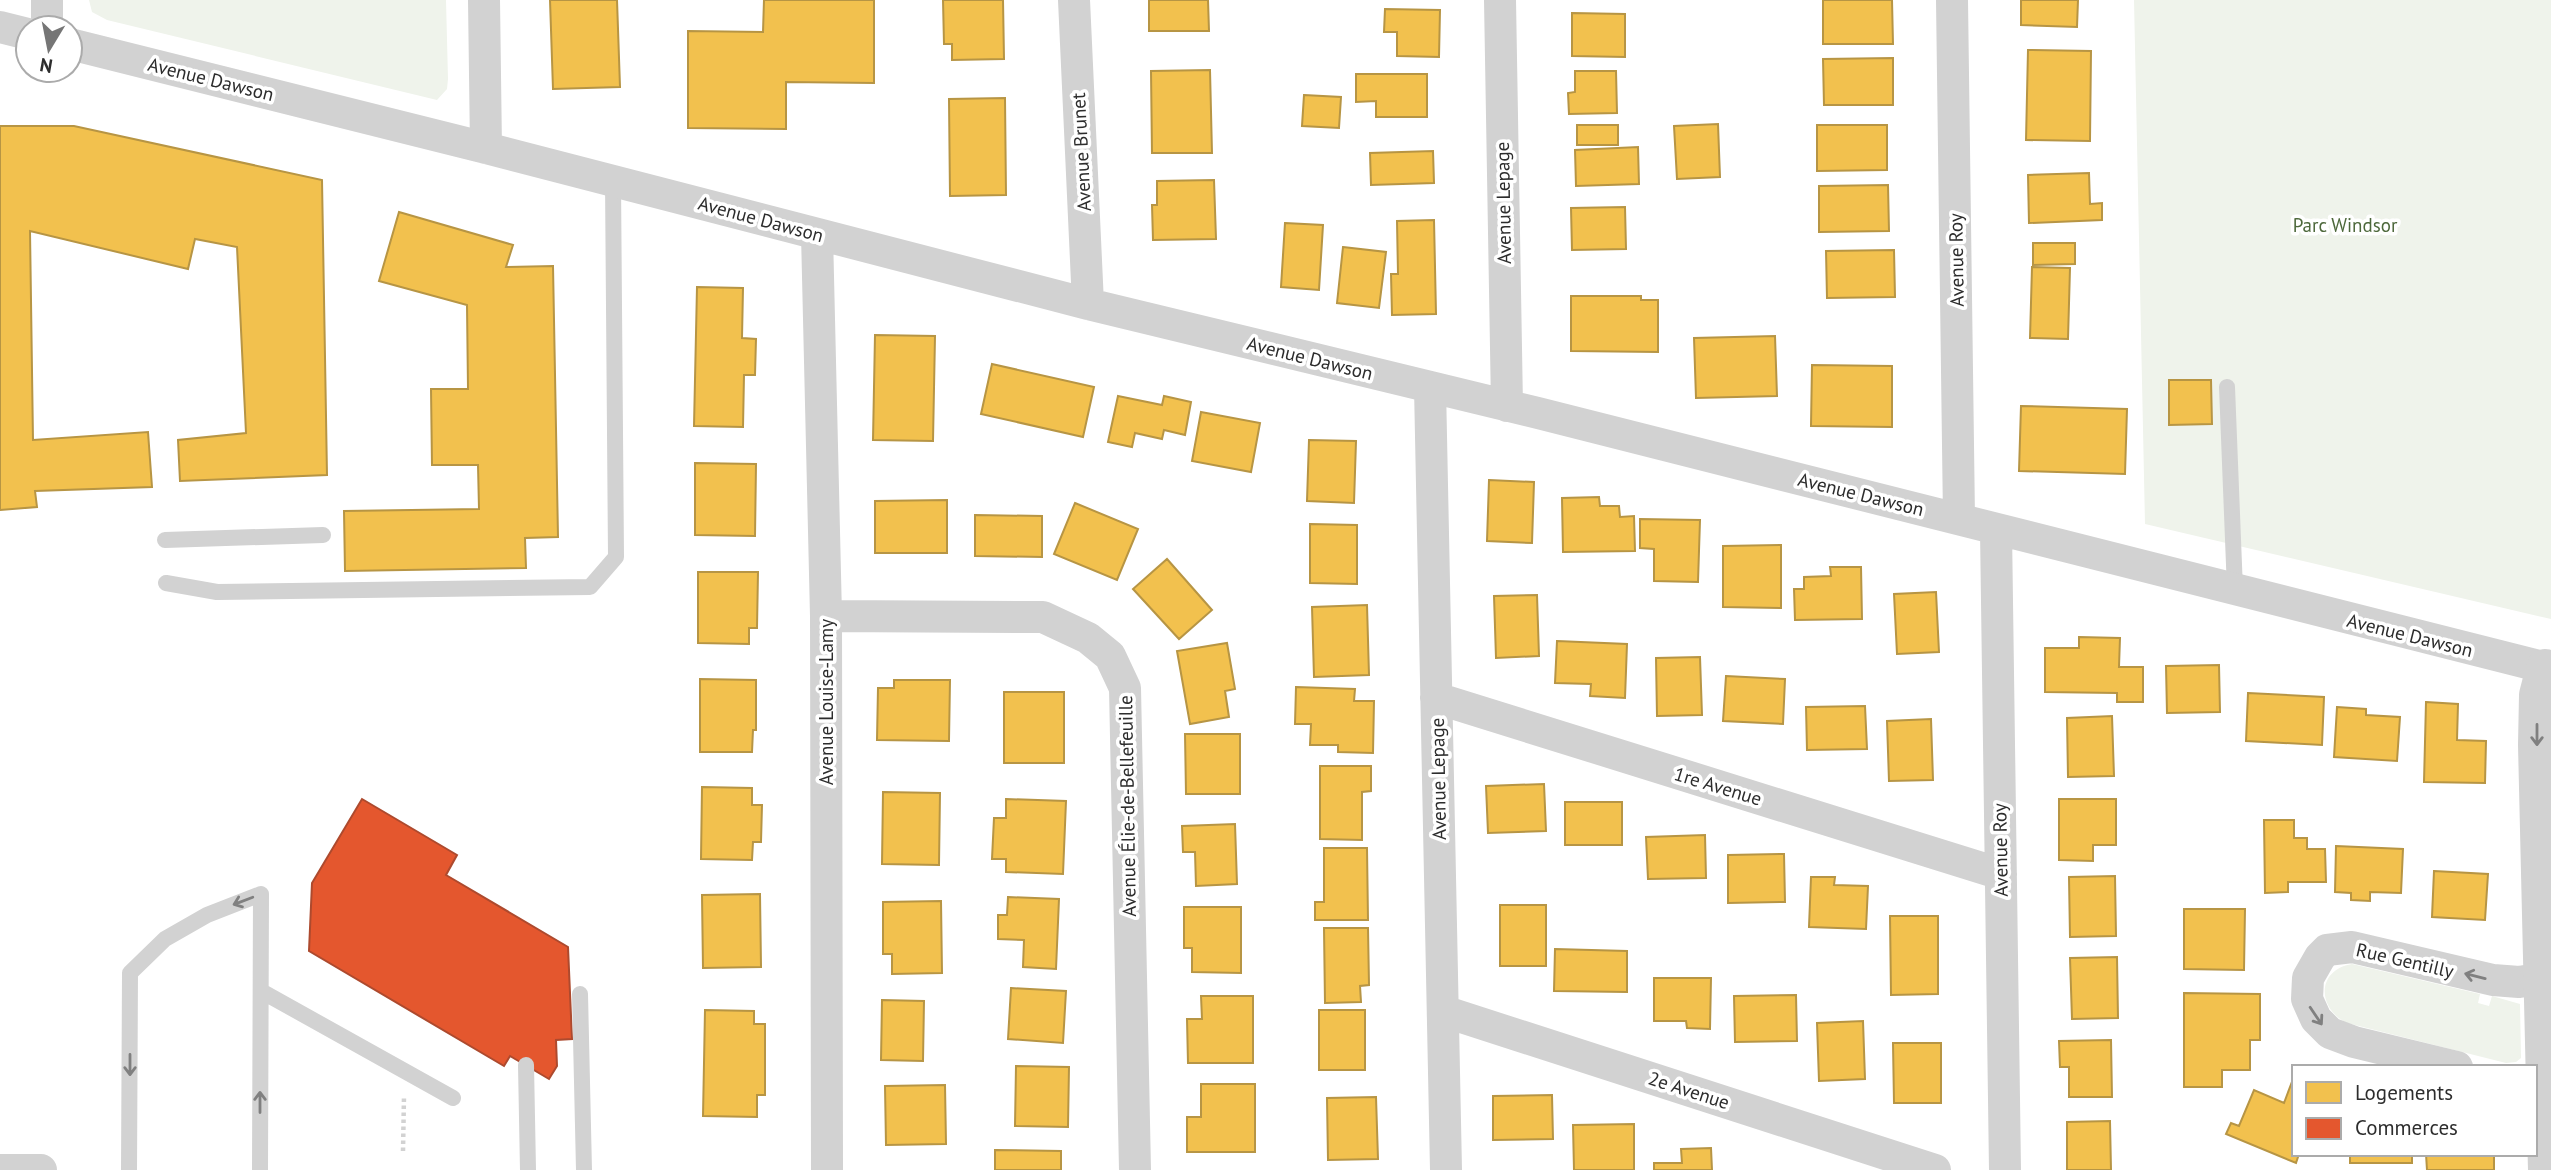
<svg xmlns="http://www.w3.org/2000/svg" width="2551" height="1170" font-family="'PT Sans',sans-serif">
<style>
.green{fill:#eff3eb}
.homes{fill:#f2c14e;stroke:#b79544;stroke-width:2}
.shops{fill:#e4572e;stroke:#ad4a2e;stroke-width:2}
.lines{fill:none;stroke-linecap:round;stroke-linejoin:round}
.path{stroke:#d2d2d2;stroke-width:4.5;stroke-dasharray:3.5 3.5;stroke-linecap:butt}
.service{stroke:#d2d2d2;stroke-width:16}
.minor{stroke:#d2d2d2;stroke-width:32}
.tertiary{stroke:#d2d2d2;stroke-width:38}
.oneway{stroke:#808080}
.labels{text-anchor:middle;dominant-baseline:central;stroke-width:7;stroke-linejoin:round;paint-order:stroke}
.street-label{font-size:19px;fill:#2d2d2d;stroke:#fff}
.park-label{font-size:19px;fill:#4d683b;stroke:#fff}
</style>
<rect width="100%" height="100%" fill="#fff"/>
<path class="green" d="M 89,0 L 446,0 L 448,79 L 447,89 L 437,100 L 107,20 L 92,12 Z
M 2134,0 L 2551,0 L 2551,619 L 2145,524 Z
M 2352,964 L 2480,994 L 2478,1003 L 2489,1006 L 2492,996 L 2520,1004 L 2521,1058 L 2516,1062 L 2506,1063 L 2347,1023 C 2317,1009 2316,970 2352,964 Z"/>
<path class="homes" d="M 550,0 L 617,0 L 620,87 L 553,89 Z
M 764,0 L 874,0 L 874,83 L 786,82 L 786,129 L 688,128 L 688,31 L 763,32 Z
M 943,0 L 1003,0 L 1004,59 L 952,60 L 952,44 L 944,44 Z
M 1149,0 L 1208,0 L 1209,31 L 1149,31 Z
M 1823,0 L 1892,0 L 1893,44 L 1823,44 Z
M 2021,0 L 2078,0 L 2077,27 L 2021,25 Z
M 1385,9 L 1440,10 L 1439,57 L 1397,56 L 1397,32 L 1384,32 Z
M 1572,13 L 1625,14 L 1625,57 L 1572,56 Z
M 2028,50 L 2091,51 L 2090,141 L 2026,140 Z
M 1893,58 L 1893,105 L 1824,105 L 1823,59 Z
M 1210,70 L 1212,153 L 1152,153 L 1151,71 Z
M 1575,71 L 1616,71 L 1617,113 L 1569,114 L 1568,93 L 1575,92 Z
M 1356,74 L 1427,74 L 1427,117 L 1376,117 L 1376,101 L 1356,102 Z
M 1304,95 L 1341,97 L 1339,128 L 1302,126 Z
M 1005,98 L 1006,195 L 950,196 L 949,99 Z
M 1718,124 L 1720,177 L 1677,179 L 1674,126 Z
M 1577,125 L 1618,125 L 1618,145 L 1577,145 Z
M 1817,125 L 1887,125 L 1887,170 L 1817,171 Z
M 0,126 L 74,126 L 322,180 L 327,475 L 180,481 L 178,440 L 246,433 L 237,247 L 195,239 L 188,269 L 30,231 L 33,440 L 148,432 L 152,487 L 35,491 L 37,507 L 0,510 Z
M 1638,147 L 1639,184 L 1576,186 L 1575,150 Z
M 1433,151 L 1434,183 L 1371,185 L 1370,153 Z
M 2089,173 L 2090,204 L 2102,203 L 2102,220 L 2029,223 L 2028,175 Z
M 1214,180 L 1216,239 L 1153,240 L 1152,205 L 1157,205 L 1157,181 Z
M 1888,185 L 1889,231 L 1819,232 L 1819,186 Z
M 1625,207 L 1626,249 L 1572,250 L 1571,208 Z
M 399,212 L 513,245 L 506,267 L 553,266 L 558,537 L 525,538 L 526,568 L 345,571 L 344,511 L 479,509 L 478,465 L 432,465 L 431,389 L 468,389 L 467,305 L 379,281 Z
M 1434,220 L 1436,314 L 1392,315 L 1391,274 L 1398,274 L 1397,221 Z
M 1285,223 L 1323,225 L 1319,290 L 1281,287 Z
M 2033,243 L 2075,243 L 2075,264 L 2033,265 Z
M 1343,247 L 1386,252 L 1379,308 L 1337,303 Z
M 1894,250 L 1895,297 L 1827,298 L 1826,251 Z
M 2032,267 L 2070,268 L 2068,339 L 2030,338 Z
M 697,287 L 743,288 L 742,338 L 756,339 L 755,375 L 744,375 L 743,427 L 694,426 Z
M 1571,296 L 1641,296 L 1641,300 L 1658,300 L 1658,352 L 1571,351 Z
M 875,335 L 935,336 L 933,441 L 873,440 Z
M 1775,336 L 1777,396 L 1696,398 L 1694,338 Z
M 992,364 L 1094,387 L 1083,437 L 981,414 Z
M 1812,365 L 1892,366 L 1892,427 L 1811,426 Z
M 2169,380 L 2211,380 L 2212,424 L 2169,425 Z
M 1118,396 L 1162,405 L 1164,396 L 1191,402 L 1185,435 L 1164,430 L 1162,439 L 1135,433 L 1132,447 L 1108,442 Z
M 2021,406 L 2127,409 L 2125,474 L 2019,471 Z
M 1201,412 L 1260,423 L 1251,472 L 1192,461 Z
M 1309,440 L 1356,441 L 1354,503 L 1307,501 Z
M 695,463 L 756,464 L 755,536 L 695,535 Z
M 1489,480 L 1534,482 L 1532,543 L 1487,541 Z
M 1599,497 L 1600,506 L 1619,506 L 1620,517 L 1634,516 L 1635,551 L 1563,552 L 1562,498 Z
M 947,500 L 947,553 L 875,553 L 875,501 Z
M 1075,503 L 1138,529 L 1117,580 L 1054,554 Z
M 975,515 L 1042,516 L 1042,557 L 975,556 Z
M 1640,519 L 1700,520 L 1698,582 L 1654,581 L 1654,549 L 1640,548 Z
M 1310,524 L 1357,525 L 1357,584 L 1310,583 Z
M 1781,545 L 1781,608 L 1723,607 L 1723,546 Z
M 1167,559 L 1212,610 L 1179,639 L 1133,589 Z
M 1830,567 L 1861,567 L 1862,619 L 1795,620 L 1794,589 L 1804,589 L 1804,577 L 1831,576 Z
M 698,572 L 758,572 L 757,628 L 749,628 L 749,644 L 698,643 Z
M 1936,592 L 1939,652 L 1897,654 L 1894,594 Z
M 1537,595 L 1539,656 L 1496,658 L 1494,596 Z
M 1367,605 L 1369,675 L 1314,677 L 1312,607 Z
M 2079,637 L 2120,638 L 2119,667 L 2143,667 L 2143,702 L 2117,702 L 2117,693 L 2045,692 L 2045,648 L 2079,648 Z
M 1557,641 L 1627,644 L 1625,698 L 1590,696 L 1591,684 L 1555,683 Z
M 1227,643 L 1235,689 L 1225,691 L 1229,717 L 1190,724 L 1177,651 Z
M 1700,657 L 1702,715 L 1657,716 L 1656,658 Z
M 2219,665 L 2220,712 L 2167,713 L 2166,666 Z
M 1726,676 L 1785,679 L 1783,724 L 1723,721 Z
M 700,679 L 756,680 L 756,730 L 753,730 L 752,752 L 700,752 Z
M 894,680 L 950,680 L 949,741 L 877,740 L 878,688 L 894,688 Z
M 1296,687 L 1355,689 L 1354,701 L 1374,701 L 1373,753 L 1338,752 L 1338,745 L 1310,745 L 1311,724 L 1295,724 Z
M 1004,692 L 1064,692 L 1064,763 L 1004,763 Z
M 2248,693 L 2324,697 L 2322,745 L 2246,741 Z
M 2426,702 L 2458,704 L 2457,740 L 2486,741 L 2485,783 L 2424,782 Z
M 1865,706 L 1867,749 L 1807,750 L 1806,707 Z
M 2337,707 L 2366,709 L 2366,715 L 2400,717 L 2397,761 L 2334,757 Z
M 2112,716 L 2114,776 L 2068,777 L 2067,718 Z
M 1931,719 L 1933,780 L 1889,781 L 1887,721 Z
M 1185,734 L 1240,734 L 1240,794 L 1186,794 Z
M 1320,766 L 1371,766 L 1371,791 L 1362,792 L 1362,840 L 1320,839 Z
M 1544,784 L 1546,831 L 1488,833 L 1486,786 Z
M 702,787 L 752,788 L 752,805 L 762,805 L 761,842 L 753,842 L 752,860 L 701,859 Z
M 883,792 L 940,793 L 939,865 L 882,864 Z
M 1006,799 L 1066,801 L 1063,874 L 1006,872 L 1006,859 L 992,859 L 994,818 L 1006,818 Z
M 2059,799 L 2116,799 L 2116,845 L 2093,845 L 2093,861 L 2059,860 Z
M 1565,802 L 1622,802 L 1622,845 L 1565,845 Z
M 2264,820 L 2294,820 L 2294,838 L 2307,838 L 2307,849 L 2325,849 L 2326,882 L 2288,882 L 2288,892 L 2265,893 Z
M 1235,824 L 1237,884 L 1196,886 L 1195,852 L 1183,852 L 1182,826 Z
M 1705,835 L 1706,878 L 1648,879 L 1646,837 Z
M 2336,846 L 2403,849 L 2401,893 L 2370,892 L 2370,901 L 2351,900 L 2351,893 L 2335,892 Z
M 1324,848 L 1367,848 L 1368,920 L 1315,920 L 1315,902 L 1324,902 Z
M 1784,854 L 1785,902 L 1728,903 L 1728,855 Z
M 2434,871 L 2488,874 L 2485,920 L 2432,917 Z
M 2115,876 L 2116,936 L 2070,937 L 2069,877 Z
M 1811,877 L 1835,877 L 1834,885 L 1868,886 L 1866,929 L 1809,927 Z
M 760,894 L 761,967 L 703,968 L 702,895 Z
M 1008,897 L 1059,899 L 1056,969 L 1023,967 L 1024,940 L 998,939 L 998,915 L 1007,915 Z
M 941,901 L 942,973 L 892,974 L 892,954 L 883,954 L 883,902 Z
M 1500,905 L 1546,905 L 1546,966 L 1500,966 Z
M 1184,907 L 1241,907 L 1241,973 L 1192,972 L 1192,948 L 1184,948 Z
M 2184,909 L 2245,909 L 2244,970 L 2184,969 Z
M 1890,916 L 1938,916 L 1938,994 L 1891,995 Z
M 1324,928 L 1368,928 L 1369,985 L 1360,986 L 1361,1002 L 1325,1003 Z
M 1555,949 L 1627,951 L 1627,992 L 1554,991 Z
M 2117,957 L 2118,1018 L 2072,1019 L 2070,958 Z
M 1654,978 L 1711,978 L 1710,1029 L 1687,1028 L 1686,1021 L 1654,1021 Z
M 1011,988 L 1066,991 L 1063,1043 L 1008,1039 Z
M 2184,993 L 2260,994 L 2260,1040 L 2250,1040 L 2250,1070 L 2222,1070 L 2222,1087 L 2184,1087 Z
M 1796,995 L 1797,1041 L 1735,1042 L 1734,996 Z
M 1201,996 L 1253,996 L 1253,1063 L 1188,1063 L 1187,1019 L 1202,1019 Z
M 882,1000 L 924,1001 L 923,1061 L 881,1060 Z
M 705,1010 L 754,1011 L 754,1024 L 765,1024 L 765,1095 L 757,1095 L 757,1117 L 703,1116 Z
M 1319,1010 L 1365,1010 L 1365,1070 L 1319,1070 Z
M 1863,1021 L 1865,1079 L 1819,1081 L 1817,1023 Z
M 2111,1040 L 2112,1097 L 2069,1097 L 2069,1067 L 2060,1067 L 2059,1041 Z
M 1893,1043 L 1941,1043 L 1941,1103 L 1894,1103 Z
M 1016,1066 L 1069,1067 L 1068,1127 L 1015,1126 Z
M 2293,1079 L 2294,1154 L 2299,1154 L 2296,1163 L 2226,1134 L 2231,1123 L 2239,1126 L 2254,1090 L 2284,1103 Z
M 1201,1084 L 1255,1084 L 1255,1152 L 1187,1152 L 1187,1117 L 1201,1117 Z
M 945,1085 L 946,1144 L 886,1145 L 885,1086 Z
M 1552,1095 L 1553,1139 L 1493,1140 L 1493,1096 Z
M 1376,1097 L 1378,1159 L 1328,1160 L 1327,1098 Z
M 2110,1121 L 2111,1170 L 2067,1170 L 2067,1122 Z
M 1634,1124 L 1634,1170 L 1574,1170 L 1573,1125 Z
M 1711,1148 L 1712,1170 L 1654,1170 L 1654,1163 L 1682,1163 L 1681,1149 Z
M 995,1150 L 1061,1151 L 1061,1170 L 995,1170 Z
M 2350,1154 L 2412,1154 L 2412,1163 L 2350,1163 Z
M 2426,1154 L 2494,1154 L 2494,1170 L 2427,1170 Z"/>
<path class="shops" d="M 362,799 L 457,855 L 446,875 L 568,947 L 572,1039 L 556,1040 L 557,1066 L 549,1079 L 510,1056 L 504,1066 L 309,951 L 312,883 Z"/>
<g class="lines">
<path class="path" d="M 403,1151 L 404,1096"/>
<path class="service" d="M 2227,387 L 2235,590
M 165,540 L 323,535
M 166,583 L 217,592 L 590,587 L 616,557 L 613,181
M 261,991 L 453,1098
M 580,994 L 584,1170
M 526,1065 L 528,1170
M 129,1170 L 130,973 L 165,939 L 207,915 L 261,894 L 260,1170"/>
<path class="minor" d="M 47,0 L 47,28
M 484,0 L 486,148
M 1074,0 L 1088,304
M 1500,0 L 1507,406
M 1952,0 L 1959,519
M 0,27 L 28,34
M 70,44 L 486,148 L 1088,304 L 1538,413 L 2551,669
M 817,234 L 826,616 L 827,1170
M 1430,387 L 1446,1170
M 1996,530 L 2005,1170
M 826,616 L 1043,617 L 1088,638 L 1110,656 L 1125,688 L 1135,1170
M 1436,698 L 2001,874
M 1443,1011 L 1935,1170
M 2457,1067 L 2354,1042 L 2330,1033 L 2316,1019 L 2307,999 L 2308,978 L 2320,957 L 2327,950 L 2352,947 L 2493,980 L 2519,982 L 2543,978
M 0,1170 L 41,1170"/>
<path class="tertiary" d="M 2545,668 L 2538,695 L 2537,745 L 2547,1170"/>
</g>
<defs><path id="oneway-shaft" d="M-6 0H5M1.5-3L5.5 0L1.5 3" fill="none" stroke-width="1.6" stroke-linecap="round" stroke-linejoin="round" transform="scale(1.75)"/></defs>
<g class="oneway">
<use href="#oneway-shaft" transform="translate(2537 735) rotate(90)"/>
<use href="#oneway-shaft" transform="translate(243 901) rotate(159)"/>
<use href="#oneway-shaft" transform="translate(2475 976) rotate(-166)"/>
<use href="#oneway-shaft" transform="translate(2316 1016) rotate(56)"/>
<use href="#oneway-shaft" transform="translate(130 1065) rotate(90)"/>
<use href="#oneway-shaft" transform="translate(260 1102) rotate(-90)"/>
</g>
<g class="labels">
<g class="street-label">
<text transform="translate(211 79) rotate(14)">Avenue Dawson</text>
<text transform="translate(1081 152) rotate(-93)">Avenue Brunet</text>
<text transform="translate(1503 203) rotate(-91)">Avenue Lepage</text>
<text transform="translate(761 219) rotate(15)">Avenue Dawson</text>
<text transform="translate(1956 260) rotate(-91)">Avenue Roy</text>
<text transform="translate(1310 358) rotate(14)">Avenue Dawson</text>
<text transform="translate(1861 494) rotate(14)">Avenue Dawson</text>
<text transform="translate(2410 635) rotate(14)">Avenue Dawson</text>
<text transform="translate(826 702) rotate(-90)">Avenue Louise-Lamy</text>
<text transform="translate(1438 779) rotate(-91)">Avenue Lepage</text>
<text transform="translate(1718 786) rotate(17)">1re Avenue</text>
<text transform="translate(1127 806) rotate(-91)">Avenue Élie-de-Bellefeuille</text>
<text transform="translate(2000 850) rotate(-91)">Avenue Roy</text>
<text transform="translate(2405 960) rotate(13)">Rue Gentilly</text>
<text transform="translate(1689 1090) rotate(18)">2e Avenue</text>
</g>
<g class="park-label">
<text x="2345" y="225">Parc Windsor</text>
</g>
</g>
<rect x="2292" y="1065" width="245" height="91" fill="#ffffff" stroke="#ababab" stroke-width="2"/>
<rect x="2306" y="1082" width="35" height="21" fill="#f2c14e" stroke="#ababab" stroke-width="2"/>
<text x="2355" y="1100" font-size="21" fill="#2d2d2d">Logements</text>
<rect x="2306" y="1118" width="35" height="21" fill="#e4572e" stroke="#ababab" stroke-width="2"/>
<text x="2355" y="1135" font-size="21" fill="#2d2d2d">Commerces</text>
<g transform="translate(49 49) rotate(190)"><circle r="33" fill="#ffffff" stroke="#ababab" stroke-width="2"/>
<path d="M0-5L12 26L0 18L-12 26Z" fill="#767676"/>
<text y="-10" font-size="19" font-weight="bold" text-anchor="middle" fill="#2d2d2d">N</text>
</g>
</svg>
